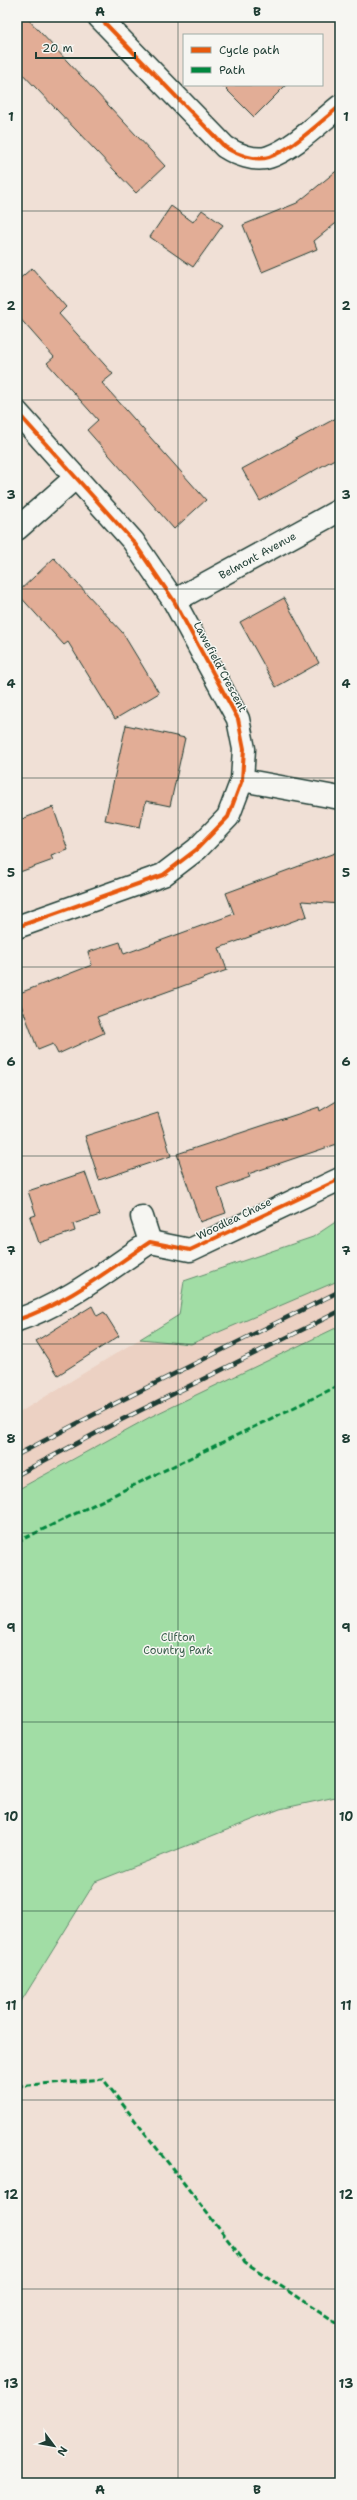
<svg xmlns="http://www.w3.org/2000/svg" width="357" height="2500" font-family="'Shantell Sans',sans-serif">
<style>
.built{fill:#ecd1c3}
.green{fill:#a1dda5;stroke:#608d6c}
.building{fill:#e2ad96;stroke:#1f3d34}
.lines{fill:none;stroke-linecap:round;stroke-linejoin:round}
.minor-casing{stroke:#1f3d34;stroke-width:25}
.minor{stroke:#f6f6f2;stroke-width:22}
.rail-casing{stroke:#1f3d34;stroke-width:4.5}
.rail{stroke:#f6f6f2;stroke-width:3;stroke-dasharray:9;stroke-linecap:butt}
.quiet{stroke:#00873e;stroke-width:3;stroke-dasharray:6 3;stroke-linecap:butt}
.cycleway-casing{stroke:#f6f6f2;stroke-width:6}
.cycleway{stroke:#e8590c;stroke-width:4}
.grid{fill:none;stroke:#1f3d34;stroke-width:1;stroke-opacity:0.55}
.labels{text-anchor:middle;dominant-baseline:central;stroke-width:3;stroke-linejoin:round;paint-order:stroke}
.street-label{font-size:11px;fill:#1f3d34;stroke:#f6f6f2}
.park-label{font-size:11px;fill:#395d4b;stroke:#f6f6f2}
.neatline{fill:none;stroke:#1f3d34;stroke-width:1.5}
.grid-label{font-size:13px;text-anchor:middle;font-weight:bold;fill:#1f3d34}
</style>
<rect width="100%" height="100%" fill="#f0e0d6"/>
<filter id="ink" filterUnits="userSpaceOnUse"><feTurbulence type="fractalNoise" baseFrequency=".025" numOctaves="2"/><feDisplacementMap in="SourceGraphic" scale="8" xChannelSelector="R" yChannelSelector="G"/><feConvolveMatrix kernelMatrix="1 2 1 2 8 2 1 2 1" color-interpolation-filters="sRGB"/></filter>
<g filter="url(#ink)">
<path class="built" d="M 340,1251 L 340,1359 L 79,1455 L 17,1490 L 17,1414 L 179,1315 Z"/>
<path class="green" d="M 340,1219 L 340,1280 L 191,1344 L 140,1339 L 179,1315 L 184,1281 L 313,1237 Z
M 340,1326 L 340,1796 L 280,1809 L 95,1882 L 17,2008 L 17,1490 L 150,1417 Z"/>
<path class="building" d="M 17,17 L 26,17 L 165,166 L 136,193 L 17,68 Z
M 222,85 L 286,85 L 254,117 Z
M 340,168 L 340,220 L 314,241 L 317,249 L 262,272 L 243,225 L 297,203 Z
M 171,206 L 193,222 L 202,210 L 223,225 L 193,267 L 150,237 Z
M 32,268 L 66,307 L 59,314 L 113,374 L 102,383 L 206,500 L 174,529 L 87,430 L 98,420 L 47,363 L 54,357 L 17,315 L 17,281 Z
M 340,416 L 340,456 L 260,501 L 242,469 Z
M 54,558 L 122,632 L 159,693 L 115,719 L 68,642 L 64,645 L 17,593 Z
M 284,598 L 319,663 L 276,687 L 240,622 Z
M 126,725 L 185,738 L 170,806 L 146,801 L 140,827 L 105,820 Z
M 53,807 L 68,850 L 51,856 L 53,860 L 17,873 L 17,821 Z
M 340,851 L 340,904 L 302,901 L 307,916 L 219,948 L 227,970 L 97,1017 L 104,1033 L 58,1054 L 53,1044 L 38,1050 L 17,994 L 92,965 L 88,952 L 120,942 L 124,954 L 234,914 L 226,893 Z
M 340,1099 L 340,1143 L 248,1174 L 250,1177 L 218,1189 L 226,1213 L 200,1222 L 177,1154 L 319,1107 L 320,1111 Z
M 158,1113 L 171,1156 L 99,1180 L 85,1136 Z
M 85,1172 L 100,1215 L 73,1224 L 75,1231 L 39,1243 L 30,1217 L 36,1215 L 28,1191 Z
M 92,1306 L 97,1316 L 104,1312 L 119,1336 L 58,1375 L 36,1341 Z"/>
<g class="lines">
<g class="minor-casing">
<g id="minor">
<path d="M 99,17 L 225,147 C 236,154 255,162 269,157 C 293,149 320,122 340,106"/>
<path d="M 17,412 L 133,541 L 174,601 L 238,719 L 244,749 L 242,780 L 228,817 L 197,849 L 163,875 L 17,927"/>
<path d="M 17,529 L 75,478"/>
<path id="s1" d="M 174,601 L 340,510"/>
<path d="M 242,780 L 340,798"/>
<path d="M 142,1217 L 150,1242"/>
<path d="M 17,1320 C 66,1304 108,1270 150,1242 L 190,1250 L 340,1179"/>
</g>
</g>
<use href="#minor" class="minor"/>
<g class="rail-casing">
<path id="rail" d="M 17,1455 L 114,1404 L 340,1291
M 17,1475 L 121,1420 L 340,1311"/>
</g>
<use href="#rail" class="rail"/>
<path class="quiet" d="M 17,1542 L 340,1385
M 17,2086 L 103,2079 L 245,2262 L 340,2326"/>
<g class="cycleway-casing">
<path id="cycleway" d="M 99,17 L 225,147 C 236,154 255,162 269,157 C 293,149 320,122 340,106
M 17,412 L 133,541 L 174,601 L 238,719 L 244,749 L 242,780 L 228,817 L 197,849 L 163,875 L 17,927
M 17,1320 C 66,1304 108,1270 150,1242 L 190,1250 L 340,1179"/>
</g>
<use href="#cycleway" class="cycleway"/>
</g>
</g>
<path class="grid" d="M 178,17 L 178,2483M 17,211 L 340,211M 17,400 L 340,400M 17,589 L 340,589M 17,778 L 340,778M 17,967 L 340,967M 17,1156 L 340,1156M 17,1344 L 340,1344M 17,1533 L 340,1533M 17,1722 L 340,1722M 17,1911 L 340,1911M 17,2100 L 340,2100M 17,2289 L 340,2289"/>
<g class="labels">
<g class="street-label">
<text stroke="none"><textPath href="#s1" startOffset="95">Belmont Avenue</textPath></text>
<text transform="translate(220 667) rotate(62)">Lawefield Crescent</text>
<text transform="translate(234 1219) rotate(-26)">Woodlea Chase</text>
</g>
<g class="park-label">
<text x="178" y="1637">Clifton<tspan x="178" dy="13">Country Park</tspan></text>
</g>
</g>
<rect width="357" height="2500" fill="none" stroke="#f6f6f2" stroke-width="44"/>
<rect x="183" y="34" width="140" height="52" fill="#f6f6f2" stroke="#a0aca6"/>
<rect x="191" y="47" width="20" height="6" fill="#e8590c" stroke="#a0aca6"/>
<text x="219" y="54" font-size="12" fill="#1f3d34">Cycle path</text>
<rect x="191" y="67" width="20" height="6" fill="#00873e" stroke="#a0aca6"/>
<text x="219" y="74" font-size="12" fill="#1f3d34">Path</text>
<g transform="translate(54 2446) rotate(122)" stroke="#f6f6f2" stroke-width="3" paint-order="stroke">
<path d="M0-3L7 15L0 10L-7 15Z" fill="#1f3d34"/>
<text y="-6" font-size="11" font-weight="bold" text-anchor="middle" fill="#1f3d34">N</text>
</g>
<path d="M36 52v6h99v-6" fill="none" stroke="#1f3d34" stroke-width="2"/>
<text x="42" y="52" font-size="12" fill="#1f3d34" stroke="#f6f6f2" stroke-width="3" paint-order="stroke">20 m</text>
<rect x="22" y="22" width="313" height="2456" class="neatline"/>
<g class="grid-label">
<text x="100" y="16">A</text>
<text x="257" y="16">B</text>
<text x="11" y="121">1</text>
<text x="346" y="121">1</text>
<text x="11" y="310">2</text>
<text x="346" y="310">2</text>
<text x="11" y="499">3</text>
<text x="346" y="499">3</text>
<text x="11" y="688">4</text>
<text x="346" y="688">4</text>
<text x="11" y="877">5</text>
<text x="346" y="877">5</text>
<text x="11" y="1066">6</text>
<text x="346" y="1066">6</text>
<text x="11" y="1255">7</text>
<text x="346" y="1255">7</text>
<text x="11" y="1443">8</text>
<text x="346" y="1443">8</text>
<text x="11" y="1632">9</text>
<text x="346" y="1632">9</text>
<text x="11" y="1821">10</text>
<text x="346" y="1821">10</text>
<text x="11" y="2010">11</text>
<text x="346" y="2010">11</text>
<text x="11" y="2199">12</text>
<text x="346" y="2199">12</text>
<text x="11" y="2388">13</text>
<text x="346" y="2388">13</text>
<text x="100" y="2494">A</text>
<text x="257" y="2494">B</text>
</g>
</svg>
